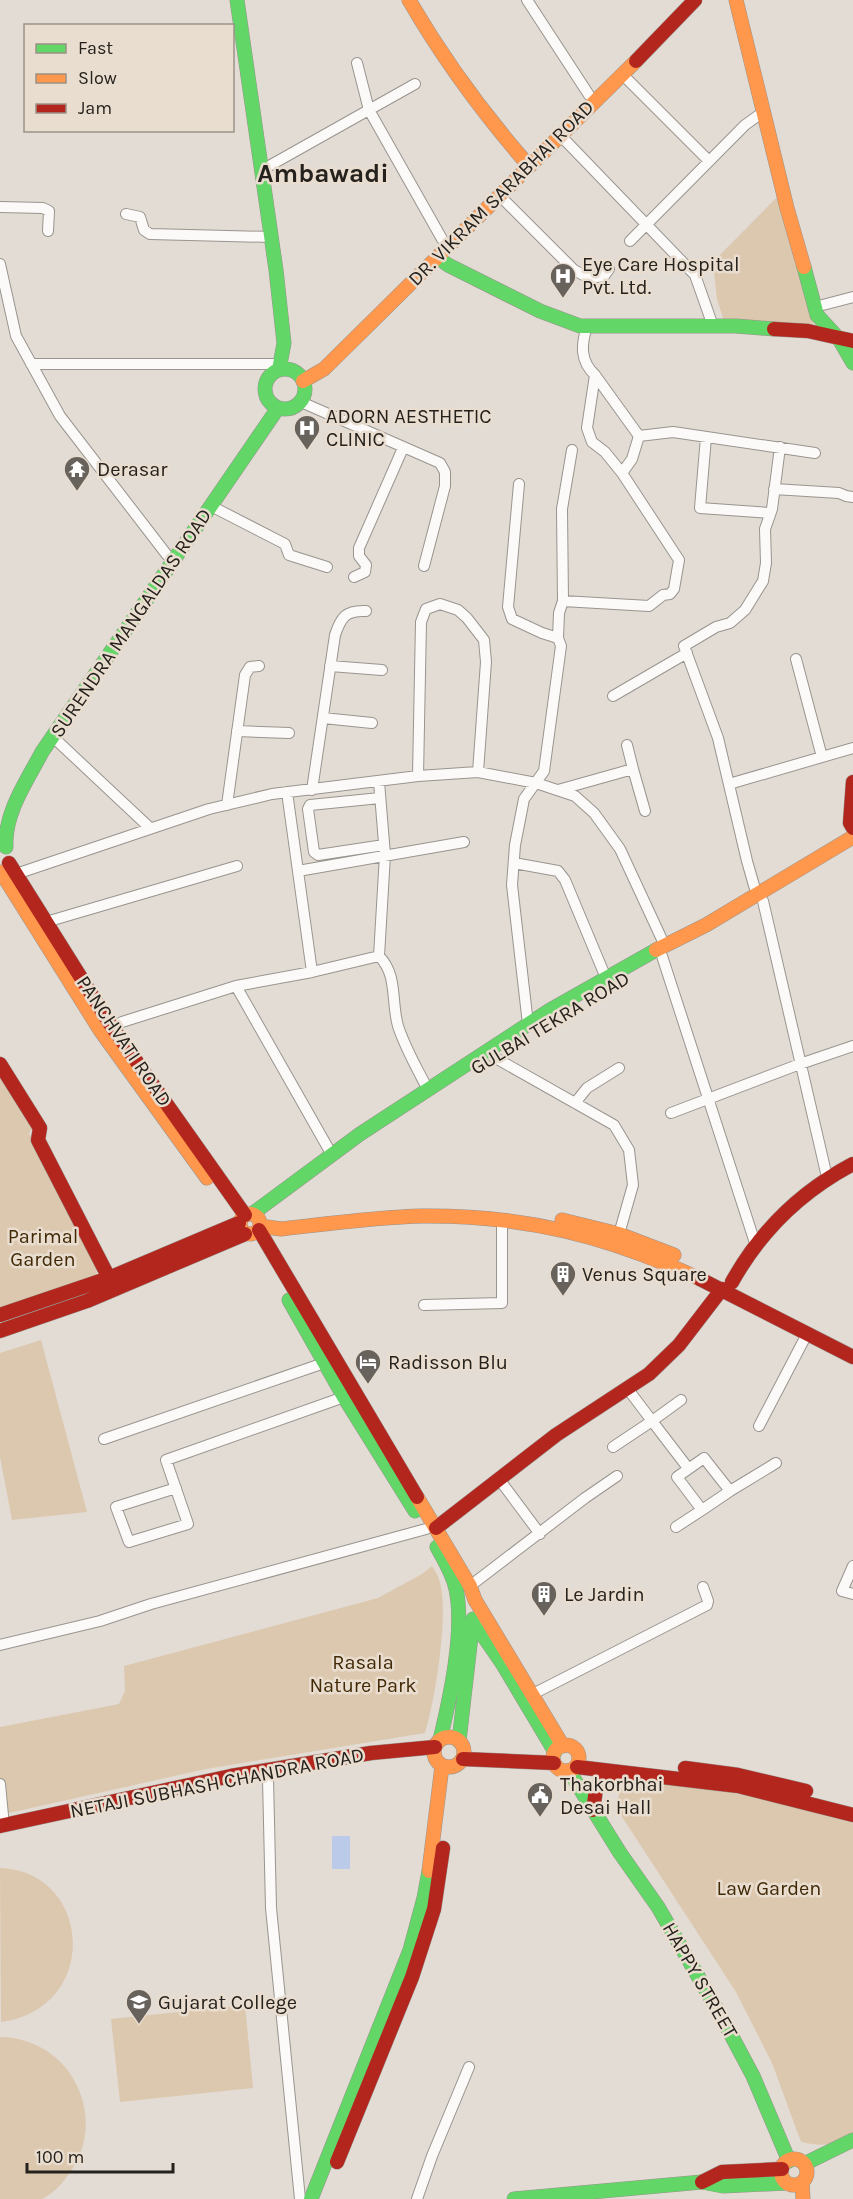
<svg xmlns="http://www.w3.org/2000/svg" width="853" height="2199" font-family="Karla,sans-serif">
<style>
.green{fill:#dcc8af}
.water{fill:#bbcae8}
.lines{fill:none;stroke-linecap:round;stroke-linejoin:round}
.street-casing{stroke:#99948e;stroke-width:12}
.fast-casing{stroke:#99948e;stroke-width:15}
.slow-casing{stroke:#99948e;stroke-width:15}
.jam-casing{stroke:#99948e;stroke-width:15}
.street{stroke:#fbfaf9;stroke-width:10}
.fast{stroke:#63d668;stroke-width:14}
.slow{stroke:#ff974d;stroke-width:14}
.jam{stroke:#b3261e;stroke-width:14}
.labels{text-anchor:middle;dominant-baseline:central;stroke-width:5;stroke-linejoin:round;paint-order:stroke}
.street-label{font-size:20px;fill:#25211c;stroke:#e9ddcf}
.poi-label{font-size:20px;fill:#25211c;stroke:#e9ddcf;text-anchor:start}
.park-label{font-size:20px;fill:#412905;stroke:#e9ddcf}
.district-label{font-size:26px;font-weight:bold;fill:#25211c;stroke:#e9ddcf}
</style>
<rect width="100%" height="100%" fill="#e3dcd5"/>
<path class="green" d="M 780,194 L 815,317 L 812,325 L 724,321 L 717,299 L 713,262 Z
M 0,1076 L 33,1128 L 29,1133 L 96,1262 L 97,1276 L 0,1308 Z
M 41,1340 L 87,1512 L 12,1520 L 0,1457 L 0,1353 Z
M 432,1566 C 435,1571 439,1577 440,1583 C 449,1614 435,1701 425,1733 L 206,1769 L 0,1815 L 0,1727 L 119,1704 L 125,1691 L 124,1666 L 378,1598 L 422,1574 Z
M 631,1779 L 716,1789 L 778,1803 L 853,1823 L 853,2133 C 833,2146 824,2147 801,2142 L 772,2063 L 736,1992 L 615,1806 L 622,1787 Z
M 0,1868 C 93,1871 101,2009 1,2022 Z
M 245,2005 L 253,2088 L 120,2102 L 111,2019 Z
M 0,2037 C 73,2038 112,2121 66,2178 C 61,2185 51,2195 42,2199 C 30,2199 12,2199 0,2199 Z"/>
<path class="water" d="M 332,1836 L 350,1836 L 350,1869 L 332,1869 Z"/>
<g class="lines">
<g class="street-casing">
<path id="street" d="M 527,0 L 589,95
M 357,63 L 369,110 L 442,239
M 622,74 L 709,161
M 560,135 L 695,275 L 713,326
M 269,166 L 415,84
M 499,195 L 574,270 L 589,278 L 604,276 L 609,269
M 0,207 L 43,208 L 49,211 L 48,231
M 126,214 L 140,217 L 144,230 L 150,234 L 271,237
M 630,241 L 745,125 L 763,112
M 0,264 L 16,336 L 60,416 L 167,555
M 815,307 L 853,297
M 31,364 L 281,364
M 595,375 L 587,428 L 592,442 L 605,452 L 622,473
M 301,402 L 440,463 L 445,472 L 445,486 L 424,566
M 639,436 L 673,432 L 815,453
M 706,437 L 700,508 L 770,513
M 519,484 L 508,607 L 512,619 L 542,633 L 558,638 L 561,646 L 544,771 L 524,799 L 515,845 L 512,885 L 528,1024
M 774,489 L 839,493 L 846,496 L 853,497
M 211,506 L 285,544 L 289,555 L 327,567
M 354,577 L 365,572 L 366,565 L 359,556 L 359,548 L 403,448
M 563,601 L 562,509 L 572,450
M 558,638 L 559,613 L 563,601 L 649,606 L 663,595 L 670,594 L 674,589 L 679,560 L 622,473 L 632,459 L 639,436 L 595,375 C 580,361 581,345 587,326
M 796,659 L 822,757
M 330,666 L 382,670
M 613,696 L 687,653
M 323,718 L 372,723
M 237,731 L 289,733
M 53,737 L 150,828
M 633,769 L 645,811
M 418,776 L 421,622 L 426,609 L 440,604 L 458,610 L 467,618 L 484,640 L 486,662 L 478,772
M 729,784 L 853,748
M 312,790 L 335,635 C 341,617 346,610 366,611
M 558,790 L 633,769 L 627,745
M 287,792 L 312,972 L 379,956 L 385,855 L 379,782
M 380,798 L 310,805 L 308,809 L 314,852 L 318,855 L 384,845
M 227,805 L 245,675 L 250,667 L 259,666
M 514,863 L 558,871 L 565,880 L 606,978
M 298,871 L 464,842
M 16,874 L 209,809 L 272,794 L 418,776 L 478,772 L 536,783 L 575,796 L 594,813 L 620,849 L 665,946
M 757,896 L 747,861 L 718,738 L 684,646 L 716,627 L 730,623 L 745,610 L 763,581 L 766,563 L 765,529 L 772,509 L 780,447
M 763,901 L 827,1177
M 46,922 L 237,866
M 379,956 C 398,975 391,1002 398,1026 C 405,1048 418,1070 428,1090
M 662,956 L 756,1246
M 312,972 L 236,986 L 332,1155
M 113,1028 L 122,1022 L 236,986
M 492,1056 L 614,1125 L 629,1150 L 633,1185 L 619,1234
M 575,1103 L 587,1088 L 619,1068
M 671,1113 L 800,1064 L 853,1046
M 424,1305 L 502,1303 L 502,1219
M 681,1400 L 652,1421 L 688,1468
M 759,1426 L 807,1334
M 104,1439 L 324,1363
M 613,1447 L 652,1421 L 627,1388
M 704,1458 L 730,1491 L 702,1510 L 677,1477 Z
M 499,1479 L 540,1534
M 176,1488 L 116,1507 L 129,1542 L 188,1524 L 166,1460 L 344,1397
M 730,1491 L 776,1463
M 676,1527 L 702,1510
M 853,1566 L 842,1591 L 853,1594
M 470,1586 L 585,1498 L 617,1476
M 0,1645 L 100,1621 L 151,1604 L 426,1529
M 533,1694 L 707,1605 L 708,1601 L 703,1587
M 268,1779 L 271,1908 L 300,2199
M 0,1784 L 4,1826
M 417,2199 L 432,2156 L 469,2067"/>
</g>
<g class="fast-casing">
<path id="fast" d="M 237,0 L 276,270 L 284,343 L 279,370
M 437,257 L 448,265 L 540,311 L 580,326 L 736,326 L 774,329
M 804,267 L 817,315 L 839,339 L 853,363
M265 389a20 20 0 1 1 40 0a20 20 0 1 1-40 0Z
M 6,847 C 4,813 27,781 42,752 L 278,408
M 252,1214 L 360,1134 L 550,1010 L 656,950
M 289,1300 L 344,1397 L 415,1511
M 437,1547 C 444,1560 453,1574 456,1589 C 465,1631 450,1698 440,1740
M 473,1621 L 502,1663 L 555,1752
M 459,1741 L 473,1619
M 569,1771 L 620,1853 L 658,1907 L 721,2016 L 753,2076 L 789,2161
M 804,2164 L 853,2140
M 311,2199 L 410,1950 L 424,1898 L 429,1871
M 514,2199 L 702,2182 L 723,2186 L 787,2183"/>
</g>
<g class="slow-casing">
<path id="slow" d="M 409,0 C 442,57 480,109 523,159
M 736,0 L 787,208 L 804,267
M 303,381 L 324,369 L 636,61
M 1,872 L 100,1030 L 207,1178
M 656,950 L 706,925 L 853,837
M240 1224a10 10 0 1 1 20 0a10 10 0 1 1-20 0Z
M 562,1220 L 619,1234 L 674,1255
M 260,1226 L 281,1229 C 326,1224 377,1217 422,1216 C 524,1215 608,1236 700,1279
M 417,1497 L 470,1586 L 475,1600 L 563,1746
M434 1752a15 15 0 1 1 30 0a15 15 0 1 1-30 0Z
M553 1758a13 13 0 1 1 26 0a13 13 0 1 1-26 0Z
M 429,1871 L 442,1766
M781 2172a13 13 0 1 1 26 0a13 13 0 1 1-26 0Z
M 802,2182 L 803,2199"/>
</g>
<g class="jam-casing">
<path id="jam" d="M 636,61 L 695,0
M 774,329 L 808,331 L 853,341
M 853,782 L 850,823 L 853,828
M 9,863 L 110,1024 L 245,1215
M 0,1064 L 40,1128 L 38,1140 L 109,1278
M 259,1230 L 417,1497
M 700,1279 L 853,1357
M 732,1282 C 761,1230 800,1192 853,1164
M 0,1315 L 109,1278 L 239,1223
M 0,1331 L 87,1301 L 245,1234
M 436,1528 L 556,1435 L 649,1374 L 679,1345 L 722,1289
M 463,1759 L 554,1763
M 577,1767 L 738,1786 L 853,1815
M 685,1768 L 738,1775 L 806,1791
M 593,1810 L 596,1789 L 603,1777 L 619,1774
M 0,1826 L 231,1776 L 371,1753 L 435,1747
M 337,2162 L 412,1977 L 434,1909 L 443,1848
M 702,2182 L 722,2172 L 782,2169"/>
</g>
<use href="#street" class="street"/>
<use href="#fast" class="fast"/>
<use href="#slow" class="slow"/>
<use href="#jam" class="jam"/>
</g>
<defs>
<g id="hospital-pin" transform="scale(1.35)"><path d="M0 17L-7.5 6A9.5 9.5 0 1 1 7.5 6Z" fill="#68625d" stroke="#e9ddcf"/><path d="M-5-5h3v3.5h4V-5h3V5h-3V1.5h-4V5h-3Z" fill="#fff"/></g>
<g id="temple-pin" transform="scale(1.35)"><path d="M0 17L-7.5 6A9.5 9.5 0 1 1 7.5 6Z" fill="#68625d" stroke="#e9ddcf"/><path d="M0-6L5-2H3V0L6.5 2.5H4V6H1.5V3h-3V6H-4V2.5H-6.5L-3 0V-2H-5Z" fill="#fff"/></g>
<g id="building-pin" transform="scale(1.35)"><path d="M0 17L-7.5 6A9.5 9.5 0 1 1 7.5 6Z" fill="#68625d" stroke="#e9ddcf"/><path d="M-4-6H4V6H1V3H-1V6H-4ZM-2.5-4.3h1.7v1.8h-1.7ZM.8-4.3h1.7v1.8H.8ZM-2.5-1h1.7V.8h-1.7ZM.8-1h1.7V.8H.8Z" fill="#fff"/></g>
<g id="hotel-pin" transform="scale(1.35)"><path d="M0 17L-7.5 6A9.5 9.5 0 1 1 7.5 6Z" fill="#68625d" stroke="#e9ddcf"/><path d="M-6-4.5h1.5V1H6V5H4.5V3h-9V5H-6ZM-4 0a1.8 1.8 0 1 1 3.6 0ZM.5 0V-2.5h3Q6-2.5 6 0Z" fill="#fff"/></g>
<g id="civic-pin" transform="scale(1.35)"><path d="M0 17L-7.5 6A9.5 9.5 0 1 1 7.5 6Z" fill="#68625d" stroke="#e9ddcf"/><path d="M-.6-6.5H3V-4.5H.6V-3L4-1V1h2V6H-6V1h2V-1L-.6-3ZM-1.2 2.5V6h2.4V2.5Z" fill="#fff"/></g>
<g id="university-pin" transform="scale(1.35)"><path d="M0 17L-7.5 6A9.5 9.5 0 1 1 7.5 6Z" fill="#68625d" stroke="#e9ddcf"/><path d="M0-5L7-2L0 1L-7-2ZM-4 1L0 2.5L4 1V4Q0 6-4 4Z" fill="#fff"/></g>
</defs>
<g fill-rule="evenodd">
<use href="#hospital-pin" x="563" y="276"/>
<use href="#hospital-pin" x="307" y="428"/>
<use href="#temple-pin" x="77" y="469"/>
<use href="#building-pin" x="563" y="1274"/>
<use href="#hotel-pin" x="368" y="1362"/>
<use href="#building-pin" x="544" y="1594"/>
<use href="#civic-pin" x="540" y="1795"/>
<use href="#university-pin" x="139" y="2002"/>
</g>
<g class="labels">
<g class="street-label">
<text transform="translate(501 193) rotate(-45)">DR. VIKRAM SARABHAI ROAD</text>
<text transform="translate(131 623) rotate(-56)">SURENDRA MANGALDAS ROAD</text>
<text transform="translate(550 1023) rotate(-31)">GULBAI TEKRA ROAD</text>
<text transform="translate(124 1041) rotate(56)">PANCHVATI ROAD</text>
<text transform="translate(217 1783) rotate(-11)">NETAJI SUBHASH CHANDRA ROAD</text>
<text transform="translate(700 1980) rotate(60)">HAPPY STREET</text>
</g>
<g class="poi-label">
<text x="582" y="264">Eye Care Hospital<tspan x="582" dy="23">Pvt. Ltd.</tspan></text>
<text x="326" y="416">ADORN AESTHETIC<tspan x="326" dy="23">CLINIC</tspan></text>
<text x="97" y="469">Derasar</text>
<text x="582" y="1274">Venus Square</text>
<text x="388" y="1362">Radisson Blu</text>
<text x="564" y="1594">Le Jardin</text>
<text x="560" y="1784">Thakorbhai<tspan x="560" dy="23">Desai Hall</tspan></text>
<text x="158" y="2002">Gujarat College</text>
</g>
<g class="park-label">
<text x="43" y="1236">Parimal<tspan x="43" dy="23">Garden</tspan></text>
<text x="363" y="1662">Rasala<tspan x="363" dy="23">Nature Park</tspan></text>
<text x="769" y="1888">Law Garden</text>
</g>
<g class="district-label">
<text x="323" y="173">Ambawadi</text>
</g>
</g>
<rect x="24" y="24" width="210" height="108" fill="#e9ddcf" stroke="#9b9287" stroke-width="1.5"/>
<rect x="36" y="44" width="30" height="9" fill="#63d668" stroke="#9b9287" stroke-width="1.5"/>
<text x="78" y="54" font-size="18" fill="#25211c">Fast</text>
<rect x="36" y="74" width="30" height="9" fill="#ff974d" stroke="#9b9287" stroke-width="1.5"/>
<text x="78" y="84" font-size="18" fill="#25211c">Slow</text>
<rect x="36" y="104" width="30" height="9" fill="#b3261e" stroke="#9b9287" stroke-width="1.5"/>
<text x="78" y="114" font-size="18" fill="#25211c">Jam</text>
<path d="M27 2163v9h146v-9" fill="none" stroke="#25211c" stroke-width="3"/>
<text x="36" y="2163" font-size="18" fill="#25211c" stroke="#e9ddcf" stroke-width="4.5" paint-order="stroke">100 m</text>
</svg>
